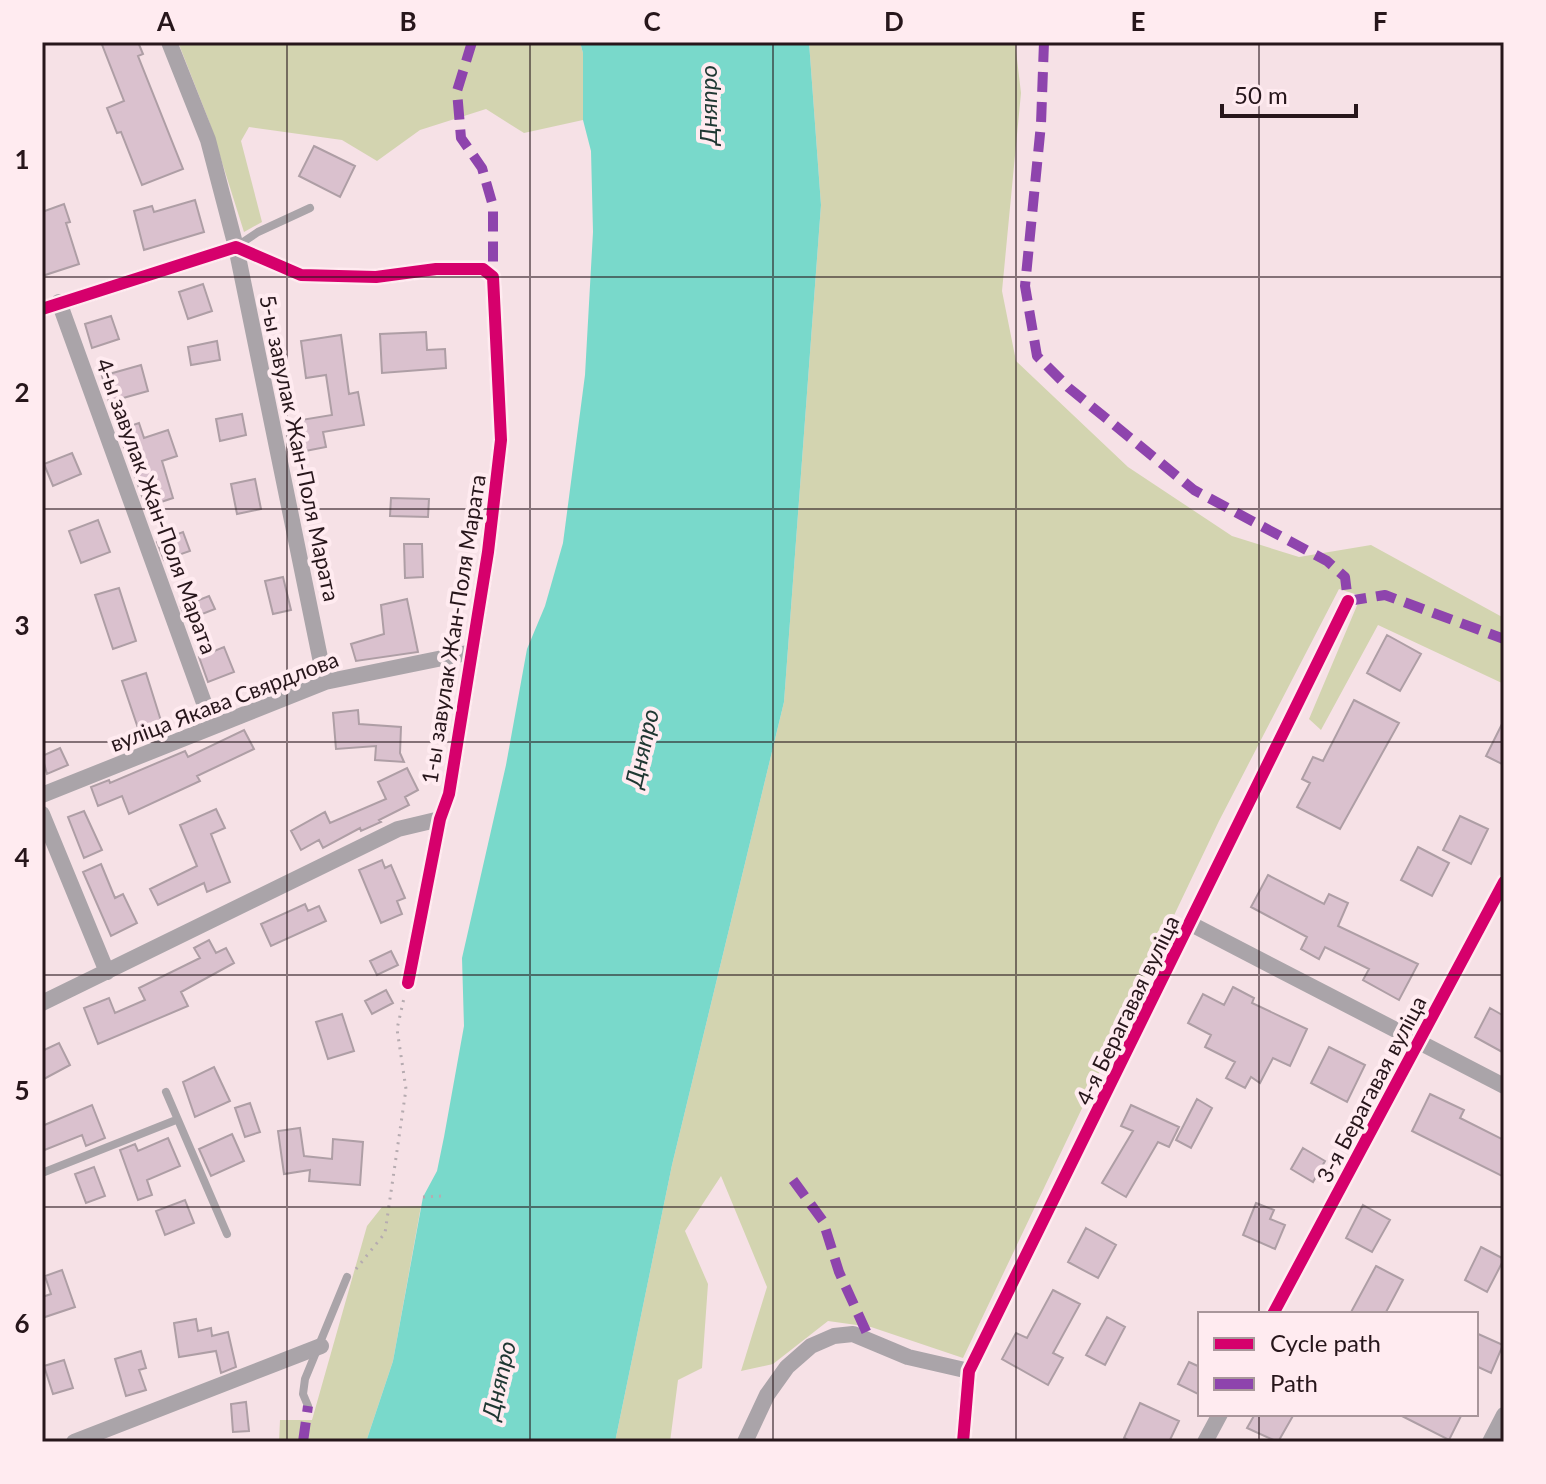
<svg xmlns="http://www.w3.org/2000/svg" width="1546" height="1484" font-family="Lato,sans-serif">
<style>
.green{fill:#d3d4b0}
.water{fill:#79d9cb}
.building{fill:#dac1ce;stroke:#ae9ea5;stroke-width:2}
.lines{fill:none;stroke-linecap:round;stroke-linejoin:round}
.path{stroke:#b6abb0;stroke-width:3;stroke-dasharray:2 6;stroke-linecap:butt}
.lane{stroke:#aaa4a9;stroke-width:8}
.street{stroke:#aaa4a9;stroke-width:16}
.quiet{stroke:#8e44ad;stroke-width:10;stroke-dasharray:20 10;stroke-linecap:butt}
.cycleway-casing{stroke:#ffebf0;stroke-width:17}
.cycleway{stroke:#d6006c;stroke-width:12}
.grid{fill:none;stroke:#27161b;stroke-width:2;stroke-opacity:0.55}
.labels{text-anchor:middle;dominant-baseline:central;stroke-width:8;stroke-linejoin:round;paint-order:stroke}
.street-label{font-size:22px;fill:#27161b;stroke:#ffebf0}
.water-label{font-size:24px;font-style:italic;fill:#1f3732;stroke:#ffebf0}
.neatline{fill:none;stroke:#27161b;stroke-width:3}
.grid-label{font-size:26px;text-anchor:middle;font-weight:bold;fill:#27161b}
</style>
<rect width="100%" height="100%" fill="#f6e1e6"/>
<path class="green" d="M 178,42 L 580,42 L 583,53 L 583,120 L 524,133 L 486,109 L 420,130 L 377,161 L 342,140 L 249,127 L 241,141 L 262,222 L 244,232 L 209,121 Z
M 809,42 L 1015,42 L 1021,93 L 1002,291 L 1016,361 L 1128,467 L 1232,536 L 1299,557 L 1371,545 L 1504,618 L 1504,684 L 1378,625 L 1321,730 L 1309,719 L 1361,596 L 1339,589 L 1219,821 L 963,1358 L 871,1327 L 828,1321 L 773,1364 L 741,1371 L 767,1287 L 721,1176 L 685,1231 L 708,1284 L 702,1368 L 678,1380 L 670,1442 L 615,1442 L 672,1165 L 784,702 L 821,205 Z
M 421,1206 L 393,1361 L 366,1442 L 279,1442 L 280,1420 L 312,1420 L 367,1226 L 382,1207 Z"/>
<path class="water" d="M 580,42 L 809,42 L 821,205 L 784,702 L 672,1165 L 615,1442 L 366,1442 L 393,1361 L 423,1197 L 437,1171 L 444,1137 L 464,1026 L 462,958 L 506,765 L 527,649 L 545,606 L 563,543 L 585,375 L 593,232 L 591,151 L 583,120 L 583,53 Z"/>
<path class="building" d="M 101,42 L 138,42 L 143,54 L 138,56 L 183,169 L 142,185 L 121,132 L 117,133 L 107,108 L 124,101 Z
M 314,146 L 355,166 L 340,197 L 299,176 Z
M 195,200 L 204,232 L 144,250 L 134,211 L 152,206 L 154,212 Z
M 64,204 L 70,222 L 66,223 L 79,264 L 42,276 L 42,212 Z
M 203,284 L 212,311 L 188,319 L 179,292 Z
M 111,316 L 119,339 L 92,348 L 85,324 Z
M 426,332 L 427,350 L 445,349 L 446,368 L 382,373 L 380,334 Z
M 341,335 L 349,394 L 358,392 L 364,425 L 323,432 L 326,447 L 300,452 L 295,421 L 332,415 L 326,375 L 306,378 L 301,341 Z
M 217,341 L 220,360 L 191,365 L 188,347 Z
M 141,365 L 148,391 L 109,402 L 102,376 Z
M 242,414 L 246,435 L 220,441 L 216,419 Z
M 139,423 L 144,438 L 168,430 L 177,456 L 162,461 L 173,498 L 146,507 L 118,430 Z
M 72,453 L 81,474 L 53,486 L 44,464 Z
M 255,479 L 261,509 L 237,514 L 231,484 Z
M 391,498 L 429,499 L 428,517 L 390,516 Z
M 98,520 L 110,552 L 81,563 L 69,531 Z
M 183,532 L 190,551 L 164,560 L 157,542 Z
M 404,544 L 422,544 L 423,577 L 405,578 Z
M 283,577 L 291,610 L 273,614 L 265,581 Z
M 119,588 L 136,641 L 113,649 L 95,595 Z
M 209,596 L 215,609 L 187,620 L 181,607 Z
M 407,599 L 418,652 L 356,661 L 351,644 L 384,634 L 381,605 Z
M 1387,635 L 1421,654 L 1400,691 L 1367,673 Z
M 224,647 L 234,672 L 208,682 L 199,657 Z
M 146,673 L 162,724 L 139,731 L 122,681 Z
M 1354,700 L 1399,723 L 1340,829 L 1297,807 L 1310,783 L 1302,779 L 1313,757 L 1323,761 Z
M 358,710 L 359,724 L 401,727 L 400,753 L 404,762 L 375,760 L 376,746 L 336,749 L 333,713 Z
M 1504,720 L 1504,765 L 1486,756 Z
M 244,730 L 254,749 L 197,776 L 200,781 L 129,814 L 122,796 L 98,806 L 91,787 L 109,780 L 110,783 L 185,751 L 188,757 Z
M 60,748 L 68,765 L 47,774 L 42,756 Z
M 407,768 L 418,790 L 405,797 L 409,805 L 379,820 L 381,822 L 361,831 L 360,828 L 323,848 L 319,840 L 301,850 L 291,831 L 325,812 L 330,823 L 386,799 L 378,782 Z
M 216,809 L 225,828 L 211,834 L 230,882 L 207,892 L 204,883 L 158,905 L 150,889 L 197,866 L 180,825 Z
M 84,811 L 102,850 L 84,858 L 68,817 Z
M 1460,816 L 1488,829 L 1471,864 L 1443,850 Z
M 1418,847 L 1449,863 L 1432,896 L 1401,880 Z
M 382,860 L 385,868 L 391,865 L 405,898 L 397,901 L 402,914 L 381,923 L 359,870 Z
M 101,864 L 115,898 L 123,894 L 137,923 L 111,936 L 83,872 Z
M 1268,875 L 1324,904 L 1329,894 L 1348,903 L 1338,926 L 1418,964 L 1399,1000 L 1363,980 L 1369,969 L 1325,947 L 1319,959 L 1301,949 L 1307,937 L 1251,907 Z
M 305,904 L 308,911 L 319,906 L 326,921 L 271,946 L 261,924 Z
M 209,940 L 216,953 L 226,948 L 234,963 L 181,992 L 188,1006 L 98,1044 L 84,1008 L 109,998 L 115,1013 L 145,1000 L 139,988 L 200,958 L 194,948 Z
M 391,951 L 398,965 L 377,975 L 370,961 Z
M 1233,987 L 1254,998 L 1252,1003 L 1307,1029 L 1290,1066 L 1273,1058 L 1260,1083 L 1251,1077 L 1245,1088 L 1226,1078 L 1235,1062 L 1205,1047 L 1211,1035 L 1188,1023 L 1203,994 L 1224,1005 Z
M 386,990 L 393,1003 L 372,1014 L 365,1001 Z
M 1490,1008 L 1504,1016 L 1504,1053 L 1475,1037 Z
M 342,1014 L 354,1051 L 328,1059 L 316,1022 Z
M 59,1043 L 70,1065 L 42,1080 L 42,1051 Z
M 1329,1047 L 1365,1065 L 1347,1102 L 1311,1083 Z
M 214,1067 L 230,1101 L 195,1117 L 183,1082 Z
M 1430,1094 L 1464,1110 L 1460,1118 L 1504,1140 L 1504,1177 L 1412,1131 Z
M 1197,1099 L 1212,1108 L 1191,1148 L 1176,1140 Z
M 250,1103 L 260,1132 L 245,1137 L 235,1108 Z
M 92,1105 L 105,1138 L 86,1146 L 82,1135 L 42,1151 L 42,1126 Z
M 1131,1105 L 1179,1127 L 1169,1147 L 1158,1142 L 1126,1197 L 1102,1183 L 1133,1131 L 1121,1126 Z
M 300,1128 L 304,1156 L 332,1159 L 333,1139 L 363,1142 L 360,1185 L 309,1181 L 310,1170 L 284,1174 L 278,1131 Z
M 232,1134 L 244,1161 L 211,1176 L 199,1149 Z
M 168,1138 L 180,1166 L 147,1180 L 152,1195 L 138,1200 L 120,1150 L 135,1144 L 138,1151 Z
M 1303,1148 L 1325,1161 L 1313,1182 L 1291,1169 Z
M 94,1167 L 105,1196 L 86,1203 L 75,1174 Z
M 185,1200 L 194,1223 L 165,1235 L 156,1211 Z
M 1256,1203 L 1274,1210 L 1270,1219 L 1285,1225 L 1275,1249 L 1243,1235 Z
M 1363,1205 L 1390,1220 L 1372,1252 L 1346,1238 Z
M 1086,1228 L 1116,1245 L 1098,1278 L 1068,1262 Z
M 1481,1247 L 1504,1259 L 1487,1292 L 1465,1280 Z
M 1376,1266 L 1403,1280 L 1385,1314 L 1350,1314 Z
M 62,1270 L 75,1307 L 42,1318 L 42,1297 L 51,1294 L 45,1276 Z
M 1053,1290 L 1080,1304 L 1053,1353 L 1063,1358 L 1048,1385 L 1002,1359 L 1016,1333 L 1027,1338 Z
M 1107,1317 L 1125,1327 L 1105,1365 L 1086,1355 Z
M 196,1319 L 198,1331 L 211,1328 L 212,1336 L 228,1332 L 236,1367 L 221,1373 L 216,1351 L 179,1357 L 174,1323 Z
M 1476,1333 L 1503,1345 L 1491,1373 L 1476,1366 Z
M 141,1351 L 146,1368 L 139,1370 L 146,1390 L 126,1396 L 115,1359 Z
M 64,1360 L 73,1388 L 53,1394 L 44,1366 Z
M 1189,1362 L 1200,1367 L 1200,1395 L 1178,1384 Z
M 246,1402 L 249,1431 L 233,1432 L 231,1404 Z
M 1140,1403 L 1179,1421 L 1169,1442 L 1133,1442 L 1124,1438 Z
M 1255,1414 L 1294,1414 L 1278,1442 L 1247,1428 Z
M 1398,1414 L 1462,1414 L 1449,1440 Z"/>
<g class="lines">
<path class="path" d="M 423,1197 L 442,1196
M 356,1269 L 385,1233 L 406,1089 L 397,1029 L 404,998"/>
<path class="lane" d="M 237,246 L 258,232 L 310,208
M 166,1092 L 227,1234
M 42,1173 L 176,1120
M 308,1406 L 303,1394 L 305,1379 L 347,1277"/>
<path class="street" d="M 169,42 L 208,140 L 236,247 L 325,682
M 59,302 L 212,725
M 42,309 L 236,247 L 301,275 L 376,277 L 436,269 L 483,269 L 493,277 L 501,440 L 488,552 L 449,794 L 440,819 L 408,983
M 42,795 L 325,682 L 472,652
M 42,814 L 107,972
M 1191,924 L 1504,1086
M 42,1003 L 398,829 L 440,819
M 1273,1314 L 1504,882
M 74,1442 L 321,1346
M 745,1442 L 767,1395 L 787,1367 L 811,1346 L 834,1336 L 853,1334 L 908,1357 L 969,1371
M 963,1442 L 969,1371 L 1348,601
M 1205,1442 L 1220,1414
M 1490,1442 L 1504,1415"/>
<path class="quiet" d="M 472,42 L 457,91 L 461,138 L 482,168 L 493,206 L 493,277
M 1044,42 L 1041,124 L 1025,286 L 1037,356 L 1069,388 L 1194,490 L 1327,561 L 1345,577 L 1348,601 L 1385,595 L 1504,639
M 793,1180 L 823,1221 L 839,1272 L 870,1340
M 303,1442 L 308,1406"/>
<g class="cycleway-casing">
<path id="cycleway" d="M 42,309 L 236,247 L 301,275 L 376,277 L 436,269 L 483,269 L 493,277 L 501,440 L 488,552 L 449,794 L 440,819 L 408,983
M 1273,1314 L 1504,882
M 963,1442 L 969,1371 L 1348,601"/>
</g>
<use href="#cycleway" class="cycleway"/>
</g>
<path class="grid" d="M 287,42 L 287,1442M 530,42 L 530,1442M 773,42 L 773,1442M 1016,42 L 1016,1442M 1259,42 L 1259,1314M 42,277 L 1504,277M 42,509 L 1504,509M 42,742 L 1504,742M 42,975 L 1504,975M 42,1207 L 1504,1207M 1259,1414 L 1259,1442"/>
<g class="labels">
<g class="street-label">
<text transform="translate(300 448) rotate(78)">5-ы завулак Жан-Поля Марата</text>
<text transform="translate(157 506) rotate(70)">4-ы завулак Жан-Поля Марата</text>
<text transform="translate(453 629) rotate(-81)">1-ы завулак Жан-Поля Марата</text>
<text transform="translate(224 701) rotate(-21)">вуліца Якава Свярдлова</text>
<text transform="translate(1127 1010) rotate(-64)">4-я Берагавая вуліца</text>
<text transform="translate(1371 1089) rotate(-62)">3-я Берагавая вуліца</text>
</g>
<g class="water-label">
<text transform="translate(707 105) rotate(-90)">Дняпро</text>
<text transform="translate(641 748) rotate(-77)">Дняпро</text>
<text transform="translate(498 1380) rotate(-77)">Дняпро</text>
</g>
</g>
<rect width="1546" height="1484" fill="none" stroke="#ffebf0" stroke-width="88"/>
<rect x="1198" y="1312" width="280" height="104" fill="#ffebf0" stroke="#a9969b" stroke-width="2"/>
<rect x="1214" y="1338" width="40" height="12" fill="#d6006c" stroke="#a9969b" stroke-width="2"/>
<text x="1270" y="1352" font-size="24" fill="#27161b">Cycle path</text>
<rect x="1214" y="1378" width="40" height="12" fill="#8e44ad" stroke="#a9969b" stroke-width="2"/>
<text x="1270" y="1392" font-size="24" fill="#27161b">Path</text>
<path d="M1222 104v12h134v-12" fill="none" stroke="#27161b" stroke-width="4"/>
<text x="1234" y="104" font-size="24" fill="#27161b" stroke="#ffebf0" stroke-width="6" paint-order="stroke">50 m</text>
<rect x="44" y="44" width="1458" height="1396" class="neatline"/>
<g class="grid-label">
<text x="166" y="31">A</text>
<text x="408" y="31">B</text>
<text x="652" y="31">C</text>
<text x="894" y="31">D</text>
<text x="1138" y="31">E</text>
<text x="1380" y="31">F</text>
<text x="22" y="169">1</text>
<text x="22" y="402">2</text>
<text x="22" y="635">3</text>
<text x="22" y="867">4</text>
<text x="22" y="1100">5</text>
<text x="22" y="1333">6</text>
</g>
</svg>
